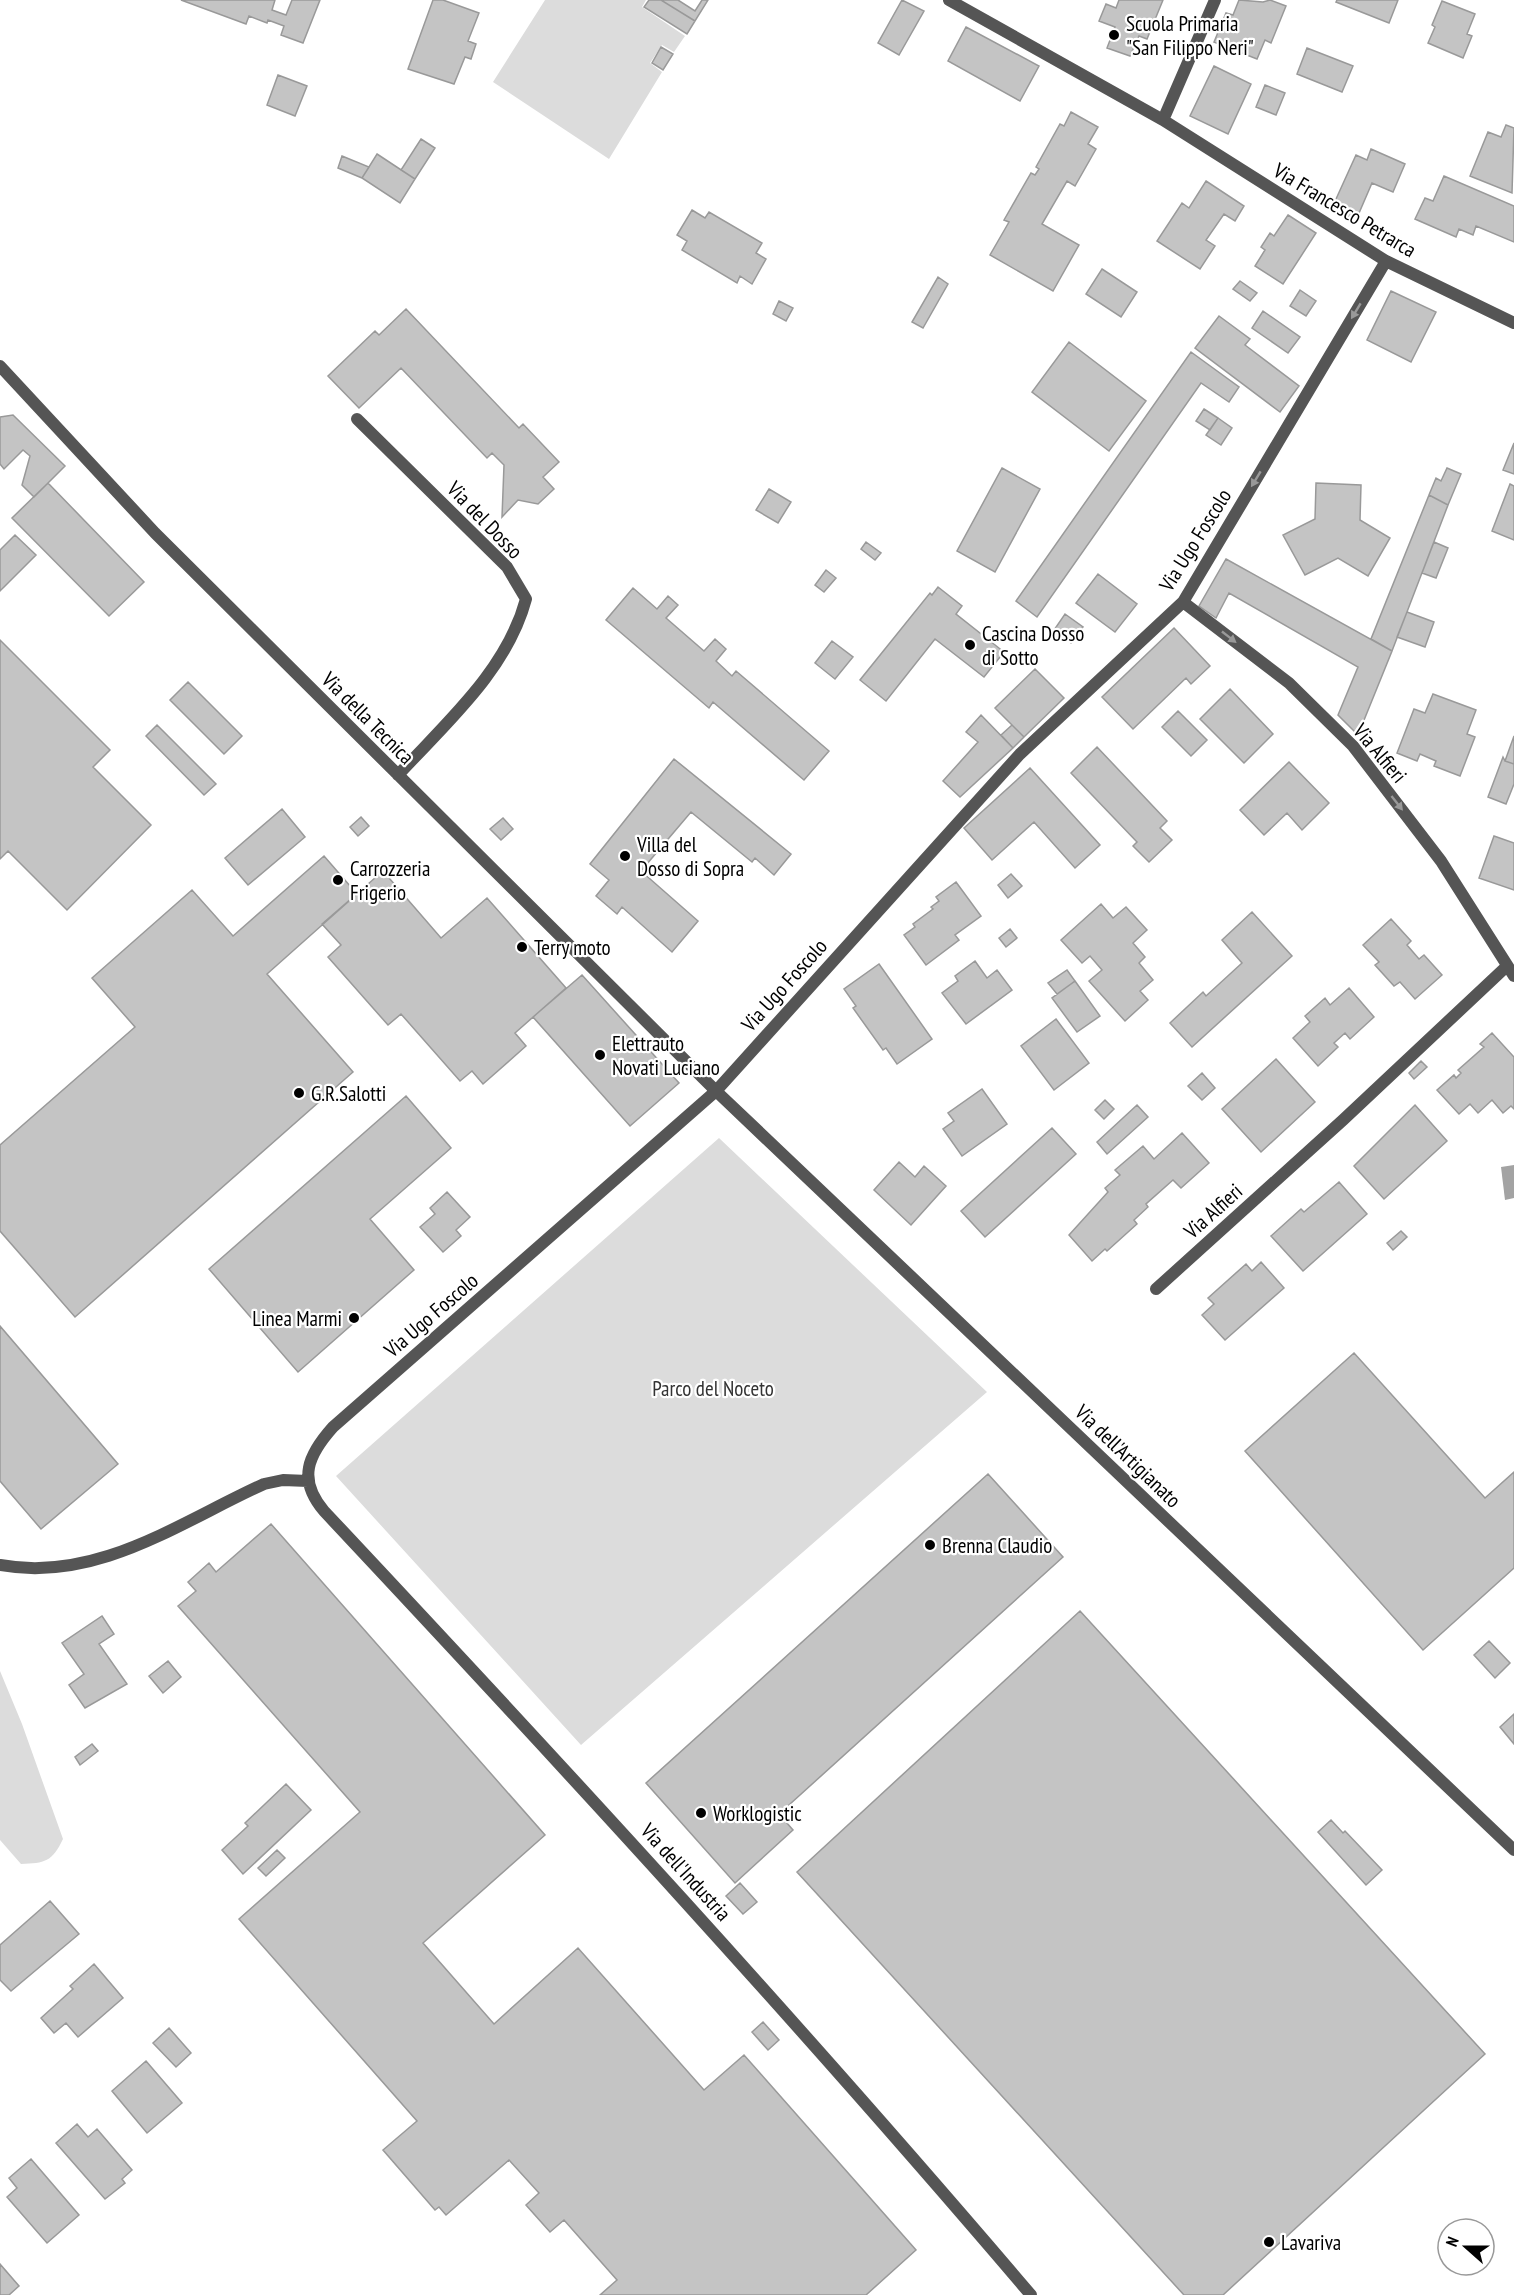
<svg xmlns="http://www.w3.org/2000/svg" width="1514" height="2295" font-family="'PT Sans Narrow',sans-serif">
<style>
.green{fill:#dcdcdc}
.water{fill:#a3a3a3}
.building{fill:#c4c4c4;stroke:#999;stroke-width:1.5}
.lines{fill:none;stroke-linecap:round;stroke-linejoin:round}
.street{stroke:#555;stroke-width:12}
.oneway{fill:#999}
.poi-dot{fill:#000;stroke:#fff;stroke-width:2}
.labels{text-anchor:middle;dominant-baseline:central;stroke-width:4.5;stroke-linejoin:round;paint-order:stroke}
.poi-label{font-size:21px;fill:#000;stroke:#fff;text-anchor:start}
.street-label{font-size:21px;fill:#000;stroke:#fff}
.park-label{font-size:21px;fill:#333;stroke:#fff}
</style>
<rect width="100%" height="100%" fill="#fff"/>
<path class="green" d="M 545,0 L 646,0 L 642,7 L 685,36 L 674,52 L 662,45 L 650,63 L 662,72 L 609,159 L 493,82 Z
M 719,1138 L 987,1392 L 581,1745 L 336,1476 Z
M 0,1671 L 22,1724 L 63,1839 C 52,1862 45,1863 21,1864 L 0,1840 Z"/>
<path class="water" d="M 1514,1165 L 1514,1198 L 1505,1200 L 1501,1167 Z"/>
<path class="building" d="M 181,0 L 275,0 L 272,10 L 286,15 L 292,0 L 320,0 L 303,43 L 281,35 L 284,26 L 268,20 L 267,23 L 249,16 L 246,24 Z
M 433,0 L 443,0 L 479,13 L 468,41 L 476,44 L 471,59 L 465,57 L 454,84 L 408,69 Z
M 649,0 L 661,0 L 695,21 L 687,34 L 644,7 Z
M 661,0 L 678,0 L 695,11 L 702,0 L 708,0 L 695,21 Z
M 902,0 L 924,11 L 899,55 L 878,43 Z
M 1119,0 L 1163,0 L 1147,39 L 1139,36 L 1130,56 L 1107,48 L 1115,27 L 1099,21 L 1106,4 L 1116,8 Z
M 1239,0 L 1263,2 L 1270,0 L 1286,6 L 1271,43 L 1265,40 L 1257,59 L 1214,42 L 1226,13 L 1233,15 Z
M 1337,0 L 1398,0 L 1389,23 L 1336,2 Z
M 1442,1 L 1475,14 L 1467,34 L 1472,36 L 1463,58 L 1428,43 L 1435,27 L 1432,25 Z
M 966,27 L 1039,66 L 1020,101 L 948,61 Z
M 661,47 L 673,54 L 663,70 L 652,63 Z
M 1307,48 L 1353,66 L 1342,92 L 1297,74 Z
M 1214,66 L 1251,84 L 1228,134 L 1190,116 Z
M 278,75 L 307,86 L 295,116 L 267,105 Z
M 1265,85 L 1285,93 L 1276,115 L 1256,107 Z
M 1071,112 L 1098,127 L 1088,144 L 1096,149 L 1075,186 L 1067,181 L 1042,224 L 1079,245 L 1053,291 L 990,255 L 1009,222 L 1004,220 L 1031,173 L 1035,175 L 1039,169 L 1036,167 L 1060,124 L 1064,126 Z
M 1506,125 L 1514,128 L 1512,193 L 1470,176 L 1488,132 L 1501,137 Z
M 421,139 L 435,148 L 415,179 L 401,170 Z
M 1371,149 L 1405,164 L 1393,192 L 1372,183 L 1356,220 L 1331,210 L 1356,155 L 1367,160 Z
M 377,154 L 415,179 L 400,203 L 362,178 Z
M 342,156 L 369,167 L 362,178 L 338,168 Z
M 1444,176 L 1514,206 L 1514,242 L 1476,226 L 1473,235 L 1459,229 L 1456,237 L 1415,219 L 1425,198 L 1433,201 Z
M 1206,181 L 1244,206 L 1235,221 L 1224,214 L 1206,240 L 1215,246 L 1200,269 L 1157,241 L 1182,203 L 1189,208 Z
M 692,210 L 705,218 L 709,212 L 762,243 L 756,253 L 766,259 L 752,284 L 740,276 L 737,283 L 682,250 L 687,241 L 677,235 Z
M 1288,215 L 1316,233 L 1283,284 L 1255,266 L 1265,250 L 1261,247 L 1270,233 L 1274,236 Z
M 1102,269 L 1137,292 L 1121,317 L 1086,294 Z
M 938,277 L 948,284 L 923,328 L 912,322 Z
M 1240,281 L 1257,293 L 1250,301 L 1233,289 Z
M 1300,290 L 1316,301 L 1306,316 L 1290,306 Z
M 1391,291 L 1436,312 L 1411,362 L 1367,340 Z
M 779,301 L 793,308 L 786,321 L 773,314 Z
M 406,309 L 519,428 L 523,424 L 559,462 L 543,477 L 554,489 L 538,504 L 518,500 L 502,517 L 504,465 L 492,453 L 487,458 L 401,368 L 359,408 L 328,376 L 375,331 L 379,335 Z
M 1263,311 L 1300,337 L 1288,353 L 1252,328 Z
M 1219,316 L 1250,339 L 1245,345 L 1299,386 L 1280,412 L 1195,348 Z
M 1069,342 L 1146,401 L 1109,451 L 1032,392 Z
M 1191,352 L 1239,387 L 1229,402 L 1201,383 L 1037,617 L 1016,601 Z
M 1204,409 L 1218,418 L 1210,430 L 1196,421 Z
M 13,415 L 65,466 L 34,497 L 22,485 L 30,456 L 23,450 L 4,469 L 0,464 L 0,417 Z
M 1218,418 L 1232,428 L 1221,445 L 1206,435 Z
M 1514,443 L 1514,474 L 1503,470 Z
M 1002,468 L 1040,489 L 995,572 L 957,551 Z
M 1447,468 L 1461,474 L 1448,505 L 1429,495 L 1436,478 L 1441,481 Z
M 48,483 L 144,582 L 109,616 L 12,518 Z
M 1316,483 L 1361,485 L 1360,520 L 1390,538 L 1368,576 L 1338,558 L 1305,575 L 1283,535 L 1315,519 Z
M 1510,484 L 1514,486 L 1514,540 L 1492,531 Z
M 769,489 L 791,502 L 778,523 L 756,510 Z
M 1429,495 L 1448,505 L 1392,651 L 1371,639 Z
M 15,535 L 36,555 L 0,591 L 0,550 Z
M 866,542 L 881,553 L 875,560 L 861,549 Z
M 1434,542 L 1448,548 L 1436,578 L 1422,573 Z
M 1226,559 L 1392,651 L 1358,735 L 1338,715 L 1358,667 L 1229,593 L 1216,618 L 1199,606 Z
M 826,570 L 836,578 L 824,592 L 815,585 Z
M 1098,574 L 1137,604 L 1115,632 L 1076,603 Z
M 938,587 L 962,606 L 956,614 L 1004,652 L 984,677 L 935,639 L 886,701 L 860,680 L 930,593 L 932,595 Z
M 633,588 L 657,609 L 668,596 L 678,605 L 666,618 L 704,651 L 715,639 L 726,649 L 716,661 L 732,676 L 736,671 L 829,751 L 804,780 L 713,702 L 709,708 L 606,620 Z
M 1407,612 L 1434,622 L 1425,647 L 1397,637 Z
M 1065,614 L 1083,627 L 1071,643 L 1054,630 Z
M 1174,628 L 1210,666 L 1191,684 L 1186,678 L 1133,729 L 1102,697 Z
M 0,640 L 110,750 L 93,767 L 151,825 L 67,910 L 8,851 L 0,859 Z
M 832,641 L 853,657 L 835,679 L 815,663 Z
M 1035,669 L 1064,698 L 1024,737 L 995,708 Z
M 188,682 L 242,736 L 224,754 L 170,700 Z
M 1230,689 L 1273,734 L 1244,763 L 1200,719 Z
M 1433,694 L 1476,710 L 1467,734 L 1475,737 L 1460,776 L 1434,766 L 1436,761 L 1420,754 L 1417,761 L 1397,753 L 1414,709 L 1425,713 Z
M 1178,711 L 1207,740 L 1191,756 L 1162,727 Z
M 981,715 L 1013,748 L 960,797 L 943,781 L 978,742 L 966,732 Z
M 157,725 L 216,784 L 204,795 L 146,736 Z
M 1012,725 L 1024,737 L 1013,748 L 1001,735 Z
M 1514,736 L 1514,764 L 1505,761 Z
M 1097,747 L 1167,821 L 1160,828 L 1172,840 L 1149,862 L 1133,846 L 1137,842 L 1071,773 Z
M 1503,757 L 1505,761 L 1514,764 L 1514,784 L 1506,804 L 1488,797 Z
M 674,759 L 791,854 L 774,875 L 755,858 L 752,862 L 691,812 L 641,871 L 698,921 L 672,952 L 622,907 L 617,914 L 596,896 L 609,880 L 590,864 Z
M 1289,762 L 1329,803 L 1302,830 L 1287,813 L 1264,835 L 1240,810 Z
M 1030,768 L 1100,845 L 1075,868 L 1034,822 L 992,860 L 964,828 Z
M 282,809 L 305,837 L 248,885 L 225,858 Z
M 361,817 L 369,826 L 358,836 L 350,827 Z
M 503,818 L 513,829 L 501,840 L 490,829 Z
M 1494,836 L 1514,843 L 1514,890 L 1479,878 Z
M 324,856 L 357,894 L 267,974 L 353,1072 L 75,1317 L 0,1231 L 0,1145 L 135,1027 L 92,978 L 192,890 L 233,936 Z
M 383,871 L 441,938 L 487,898 L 566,988 L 515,1033 L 526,1046 L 483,1084 L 472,1071 L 460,1081 L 401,1014 L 388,1025 L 328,957 L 341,945 L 322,924 Z
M 1011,874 L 1022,886 L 1008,898 L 998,885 Z
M 956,882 L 981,916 L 955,935 L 959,940 L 926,965 L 904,935 L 915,927 L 913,924 L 933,909 L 931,907 L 939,901 L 936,897 Z
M 1101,904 L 1113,918 L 1126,907 L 1147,930 L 1133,943 L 1145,957 L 1139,963 L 1153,980 L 1140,991 L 1148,1000 L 1125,1021 L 1089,981 L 1102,970 L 1090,956 L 1082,963 L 1061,940 Z
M 1252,912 L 1292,956 L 1192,1047 L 1170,1023 L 1203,992 L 1206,996 L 1242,963 L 1222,940 Z
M 1391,919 L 1411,941 L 1407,945 L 1419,959 L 1424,955 L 1442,975 L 1415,999 L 1400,982 L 1394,986 L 1375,965 L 1379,962 L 1363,945 Z
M 1010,929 L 1017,938 L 1006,947 L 999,938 Z
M 975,961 L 987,978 L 997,970 L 1012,990 L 966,1024 L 942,993 L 958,981 L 955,976 Z
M 879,964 L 932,1039 L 897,1064 L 886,1048 L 883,1050 L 853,1008 L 856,1006 L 844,989 Z
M 1067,970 L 1075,981 L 1057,994 L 1048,983 Z
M 582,975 L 679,1083 L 630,1126 L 533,1017 Z
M 1075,981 L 1100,1016 L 1077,1032 L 1052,998 Z
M 1349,988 L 1374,1017 L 1350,1039 L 1345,1033 L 1334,1043 L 1338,1047 L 1318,1066 L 1293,1038 L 1310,1022 L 1305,1016 L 1325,998 L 1330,1005 Z
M 1056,1019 L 1089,1063 L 1054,1090 L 1021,1046 Z
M 1492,1033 L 1514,1057 L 1514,1109 L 1511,1106 L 1503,1113 L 1492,1100 L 1478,1113 L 1470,1104 L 1459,1114 L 1437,1090 L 1454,1075 L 1456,1078 L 1461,1073 L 1458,1070 L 1484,1047 L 1480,1044 Z
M 1276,1059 L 1315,1102 L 1261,1152 L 1222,1109 Z
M 1421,1061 L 1427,1067 L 1414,1079 L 1409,1073 Z
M 1202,1073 L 1215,1088 L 1202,1100 L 1188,1086 Z
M 982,1089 L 1007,1124 L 962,1156 L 943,1129 L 954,1121 L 948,1113 Z
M 406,1096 L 451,1148 L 370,1219 L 414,1270 L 298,1372 L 209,1269 Z
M 1105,1100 L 1114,1109 L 1104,1119 L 1095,1110 Z
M 1137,1105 L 1148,1117 L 1107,1154 L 1097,1142 Z
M 1415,1105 L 1447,1141 L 1384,1199 L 1354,1166 Z
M 1052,1128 L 1076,1154 L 985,1237 L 961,1211 Z
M 1182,1133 L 1209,1163 L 1181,1188 L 1173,1180 L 1146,1204 L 1148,1207 L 1134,1220 L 1137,1224 L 1107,1251 L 1105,1249 L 1092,1261 L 1069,1235 L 1108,1192 L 1105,1188 L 1120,1175 L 1115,1170 L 1143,1146 L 1154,1159 Z
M 899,1162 L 915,1177 L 924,1166 L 946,1186 L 911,1225 L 874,1190 Z
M 1339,1182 L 1367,1214 L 1303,1271 L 1271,1236 L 1301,1209 L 1304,1212 Z
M 447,1192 L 470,1217 L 456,1230 L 461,1236 L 443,1252 L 420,1227 L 435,1214 L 430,1208 Z
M 1401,1231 L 1407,1237 L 1393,1250 L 1387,1243 Z
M 1261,1262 L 1284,1288 L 1225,1340 L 1202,1315 L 1214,1304 L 1208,1298 L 1246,1264 L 1252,1271 Z
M 0,1326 L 118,1464 L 41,1529 L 0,1481 Z
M 1354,1353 L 1485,1498 L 1514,1472 L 1514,1568 L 1423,1650 L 1245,1451 Z
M 988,1474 L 1063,1557 L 779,1814 L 793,1830 L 735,1883 L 646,1783 Z
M 271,1524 L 545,1835 L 423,1943 L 494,2024 L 578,1948 L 704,2090 L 744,2055 L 916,2250 L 866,2295 L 600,2295 L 617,2280 L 564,2220 L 550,2232 L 526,2205 L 539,2193 L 509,2160 L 446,2215 L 439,2207 L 435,2210 L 383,2150 L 417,2121 L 239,1919 L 360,1812 L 178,1606 L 196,1591 L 188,1582 L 209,1563 L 216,1572 Z
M 1080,1611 L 1485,2054 L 1223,2295 L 1184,2295 L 797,1872 Z
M 102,1616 L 114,1634 L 99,1644 L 127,1684 L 85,1708 L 69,1685 L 84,1674 L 62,1643 Z
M 1489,1641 L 1510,1663 L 1495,1678 L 1474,1655 Z
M 168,1661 L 181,1677 L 163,1693 L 149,1676 Z
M 1514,1714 L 1514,1744 L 1500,1727 Z
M 92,1744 L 98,1751 L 80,1765 L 75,1757 Z
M 286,1784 L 311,1810 L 243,1874 L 222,1850 L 248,1826 L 245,1823 Z
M 1331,1820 L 1343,1833 L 1345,1831 L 1382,1870 L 1366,1885 L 1318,1832 Z
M 277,1850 L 285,1858 L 266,1876 L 258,1868 Z
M 740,1883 L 757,1902 L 743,1914 L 726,1896 Z
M 50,1901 L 79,1934 L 11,1991 L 0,1980 L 0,1945 Z
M 94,1964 L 123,1998 L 78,2037 L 66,2023 L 54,2033 L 41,2018 L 73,1989 L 70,1986 Z
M 763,2022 L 779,2040 L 768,2050 L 752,2032 Z
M 169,2028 L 191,2053 L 176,2067 L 153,2043 Z
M 146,2061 L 182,2103 L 147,2133 L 112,2091 Z
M 77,2124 L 88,2137 L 97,2129 L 132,2170 L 122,2179 L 125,2183 L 105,2199 L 56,2143 Z
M 31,2159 L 79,2215 L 47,2243 L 7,2197 L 17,2188 L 9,2178 Z
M 0,2264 L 19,2286 L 9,2295 L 0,2295 Z"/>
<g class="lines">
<path class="street" d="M 949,0 L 1163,120 L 1386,261 L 1514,323
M 1163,120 L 1215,0
M 0,366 L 155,533 L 716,1091 L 1514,1850
M 357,419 L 507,567 L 526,599 C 507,670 447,722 398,775
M 1183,602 L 1289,683 L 1353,746 L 1441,861 L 1514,976
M 1156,1289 L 1343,1120 L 1507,966
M 0,1565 C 97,1583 180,1522 264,1484 L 283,1480 L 308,1481
M 1031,2295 C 803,2027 565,1768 324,1511 C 297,1479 308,1455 333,1427 L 716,1091 L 1020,754 L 1183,602 L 1386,261"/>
</g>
<defs><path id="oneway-solid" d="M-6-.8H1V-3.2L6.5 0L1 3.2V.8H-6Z" transform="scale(1.5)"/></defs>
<g class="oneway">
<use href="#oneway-solid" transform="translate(1356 311) rotate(121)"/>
<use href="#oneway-solid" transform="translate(1256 479) rotate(121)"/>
<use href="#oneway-solid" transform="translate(1229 637) rotate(38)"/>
<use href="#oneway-solid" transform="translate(1397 803) rotate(52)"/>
</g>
<g class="poi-dot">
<circle cx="1114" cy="35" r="6"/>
<circle cx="970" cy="645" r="6"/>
<circle cx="625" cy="856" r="6"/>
<circle cx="338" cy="880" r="6"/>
<circle cx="522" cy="947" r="6"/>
<circle cx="600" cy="1055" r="6"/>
<circle cx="299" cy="1093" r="6"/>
<circle cx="354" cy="1318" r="6"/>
<circle cx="930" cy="1545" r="6"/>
<circle cx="701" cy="1813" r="6"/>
<circle cx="1269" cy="2242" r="6"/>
</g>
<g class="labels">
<g class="poi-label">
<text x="1126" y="23">Scuola Primaria<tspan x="1126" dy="24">"San Filippo Neri"</tspan></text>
<text x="982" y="633">Cascina Dosso<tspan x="982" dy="24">di Sotto</tspan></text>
<text x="637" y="844">Villa del<tspan x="637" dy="24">Dosso di Sopra</tspan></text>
<text x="350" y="868">Carrozzeria<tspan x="350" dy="24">Frigerio</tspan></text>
<text x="534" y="947">Terry moto</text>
<text x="612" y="1043">Elettrauto<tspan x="612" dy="24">Novati Luciano</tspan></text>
<text x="311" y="1093">G.R.Salotti</text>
<text x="342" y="1318" text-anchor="end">Linea Marmi</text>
<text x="942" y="1545">Brenna Claudio</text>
<text x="713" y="1813">Worklogistic</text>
<text x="1281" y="2242">Lavariva</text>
</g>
<g class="street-label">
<text transform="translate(1345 210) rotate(31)">Via Francesco Petrarca</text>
<text transform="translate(485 520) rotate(46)">Via del Dosso</text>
<text transform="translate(1195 540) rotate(-58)">Via Ugo Foscolo</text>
<text transform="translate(368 718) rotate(45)">Via della Tecnica</text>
<text transform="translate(1380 753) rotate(50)">Via Alfieri</text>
<text transform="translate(784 985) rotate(-48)">Via Ugo Foscolo</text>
<text transform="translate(1213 1211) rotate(-42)">Via Alfieri</text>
<text transform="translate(431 1315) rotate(-41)">Via Ugo Foscolo</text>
<text transform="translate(1128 1456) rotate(44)">Via dell'Artigianato</text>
<text transform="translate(686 1872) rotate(48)">Via dell'Industria</text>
</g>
<g class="park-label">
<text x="713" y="1388">Parco del Noceto</text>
</g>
</g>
<g transform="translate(1466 2247) rotate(291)"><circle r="28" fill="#ffffff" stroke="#999999" stroke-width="1.5"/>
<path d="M0-4.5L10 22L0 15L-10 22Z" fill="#000000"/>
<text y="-9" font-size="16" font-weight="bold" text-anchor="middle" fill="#000000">N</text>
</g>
</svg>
